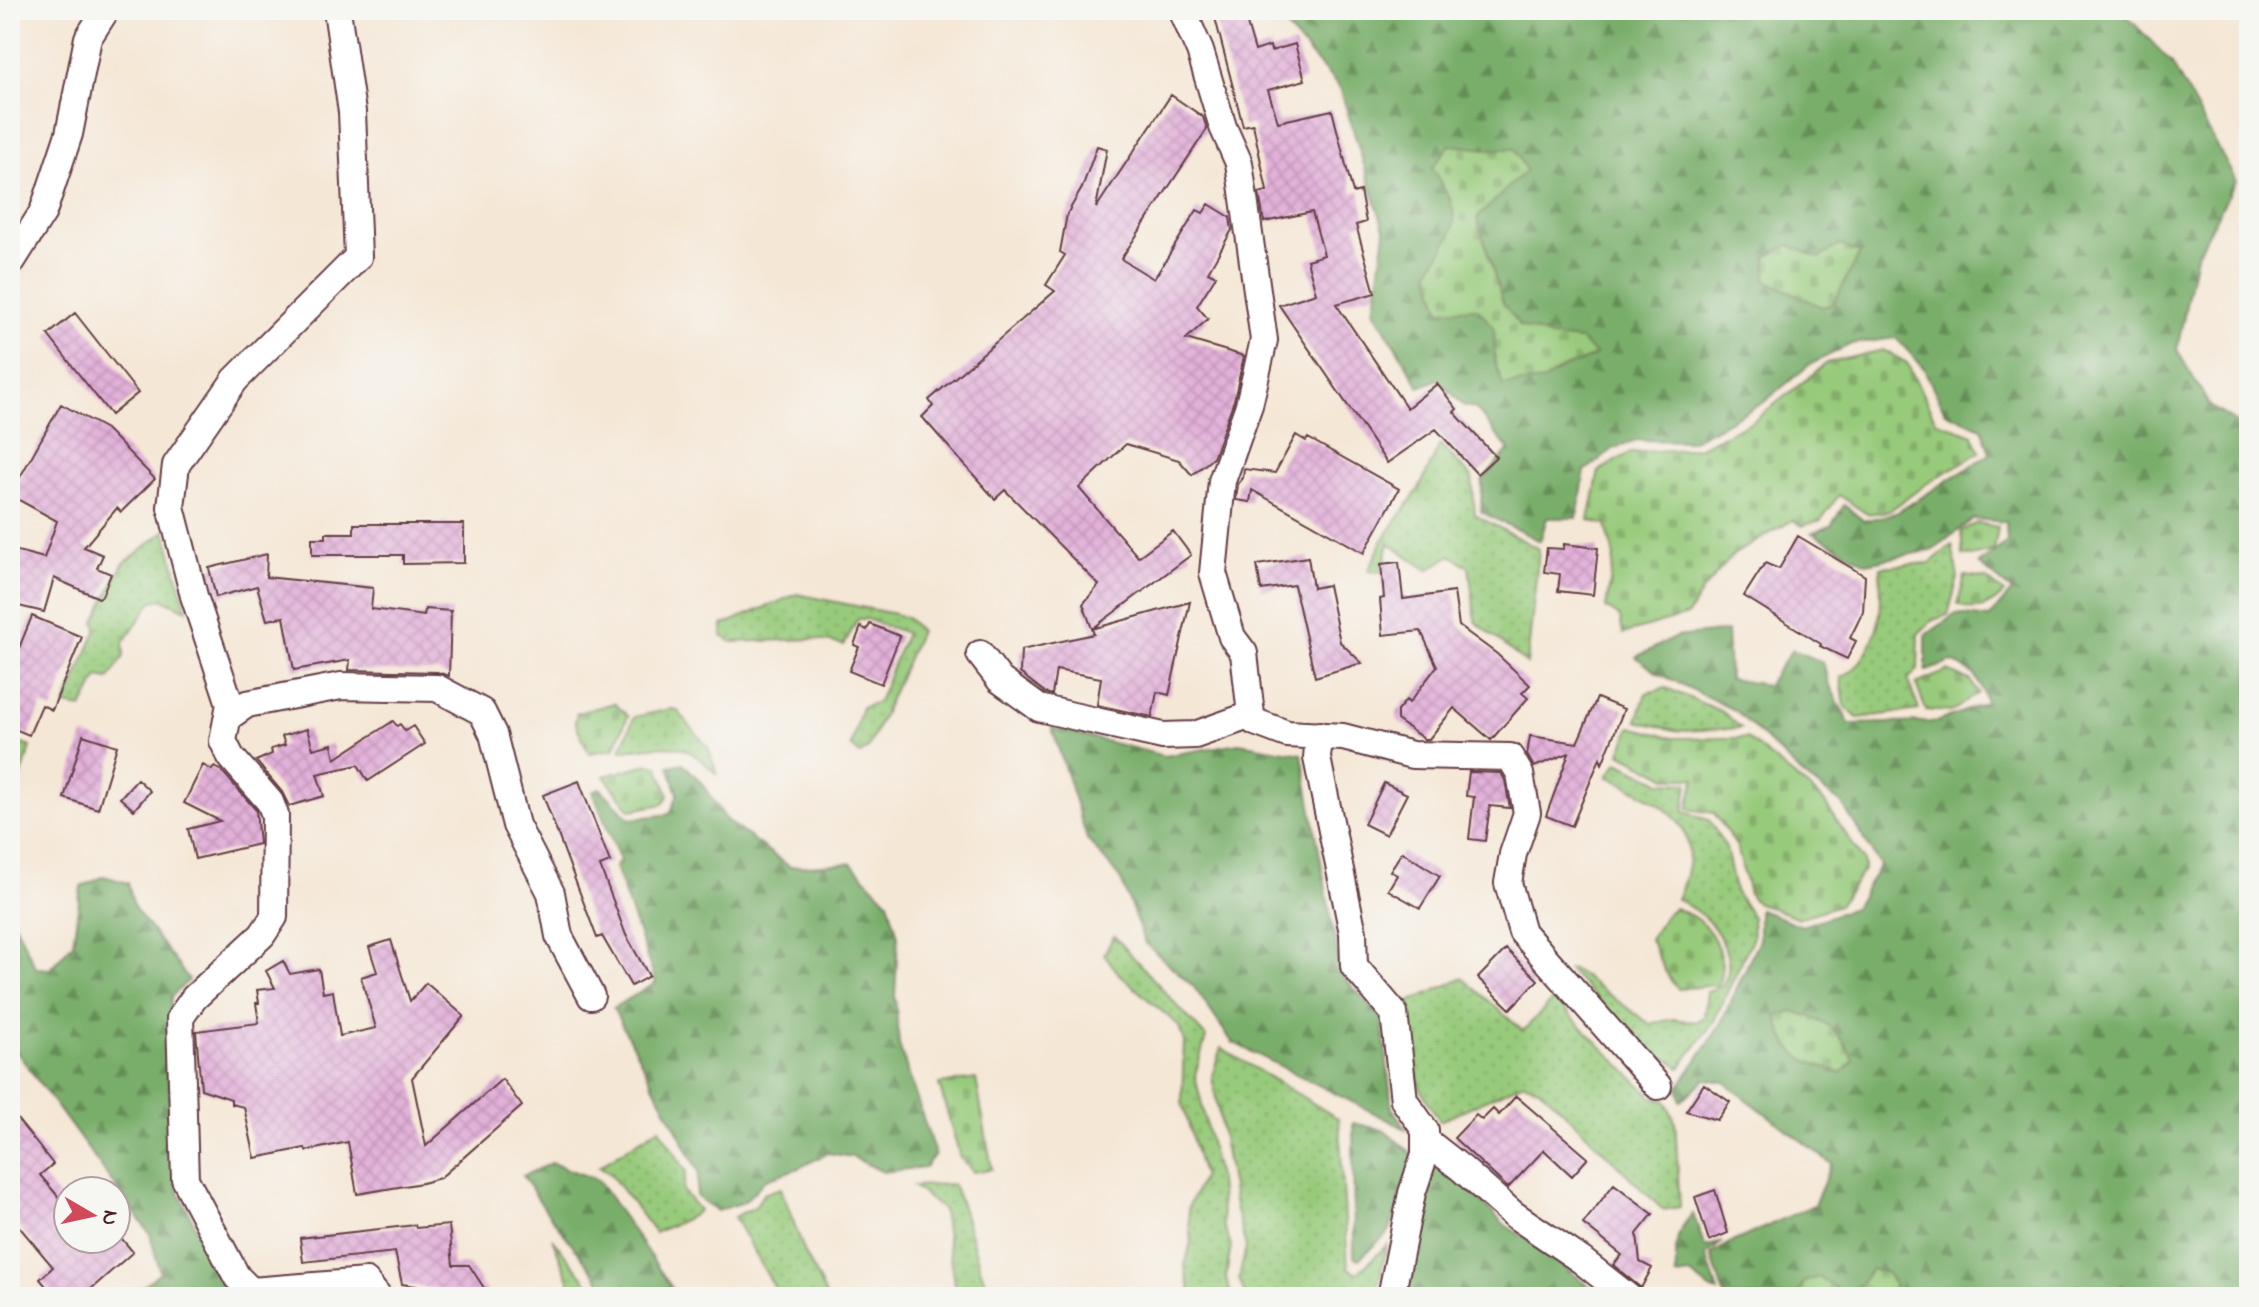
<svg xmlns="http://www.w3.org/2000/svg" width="2259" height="1307" font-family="'Indie Flower',sans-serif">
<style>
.grass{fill:url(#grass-dots);stroke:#707452;stroke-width:2}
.forest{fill:url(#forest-firs);stroke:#62664a;stroke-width:2}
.cemetery{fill:url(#cemetery-stones);stroke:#707452;stroke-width:2}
.building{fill:url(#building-cross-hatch)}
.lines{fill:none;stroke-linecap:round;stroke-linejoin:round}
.street-casing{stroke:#643d45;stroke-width:30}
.street{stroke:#fff;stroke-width:26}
</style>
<defs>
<pattern id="grass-dots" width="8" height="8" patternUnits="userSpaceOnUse" patternTransform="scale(2)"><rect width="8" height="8" fill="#97ca7a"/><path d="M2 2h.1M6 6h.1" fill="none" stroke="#84ad6a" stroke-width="1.8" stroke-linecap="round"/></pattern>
<pattern id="forest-firs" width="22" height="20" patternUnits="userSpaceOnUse" patternTransform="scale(2)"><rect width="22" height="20" fill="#79ae6a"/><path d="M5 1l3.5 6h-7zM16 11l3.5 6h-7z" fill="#658d57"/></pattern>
<pattern id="cemetery-stones" width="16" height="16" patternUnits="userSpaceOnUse" patternTransform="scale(2)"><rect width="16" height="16" fill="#97ca7a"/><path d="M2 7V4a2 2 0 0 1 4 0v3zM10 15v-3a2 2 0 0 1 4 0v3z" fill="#84ad6a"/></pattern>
<pattern id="building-cross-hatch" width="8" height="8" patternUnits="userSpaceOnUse" patternTransform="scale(2)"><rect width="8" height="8" fill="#e2b0d9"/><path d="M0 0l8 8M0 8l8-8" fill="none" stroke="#c397ba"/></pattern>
</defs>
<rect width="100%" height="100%" fill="#f6f6f2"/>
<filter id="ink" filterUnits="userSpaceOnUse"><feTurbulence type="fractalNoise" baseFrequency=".0125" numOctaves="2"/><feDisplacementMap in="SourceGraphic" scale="16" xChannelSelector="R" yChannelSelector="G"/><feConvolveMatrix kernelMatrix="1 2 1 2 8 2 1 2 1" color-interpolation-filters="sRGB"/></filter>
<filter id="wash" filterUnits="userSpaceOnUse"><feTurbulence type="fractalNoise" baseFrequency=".006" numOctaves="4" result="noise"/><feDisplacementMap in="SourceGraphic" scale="32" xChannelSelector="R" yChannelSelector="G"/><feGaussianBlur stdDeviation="1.8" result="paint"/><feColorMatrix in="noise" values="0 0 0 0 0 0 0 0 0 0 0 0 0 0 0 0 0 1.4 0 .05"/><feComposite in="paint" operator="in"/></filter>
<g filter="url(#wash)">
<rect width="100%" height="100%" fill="#f5e7d6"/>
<path class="grass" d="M 1440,444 L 1472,477 L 1475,515 L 1539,549 L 1527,664 L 1476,622 L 1469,567 L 1451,555 L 1428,570 L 1389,543 L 1383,572 L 1368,571 L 1383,540 L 1420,487 Z
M 165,531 L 187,610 L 163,599 L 152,601 L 123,643 L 124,656 L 109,679 L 98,677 L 82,708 L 65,705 L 97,629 L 95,621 L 123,564 Z
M 1952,545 L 1958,578 L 1948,615 L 1933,620 L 1919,633 L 1918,670 L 1908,679 L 1919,710 L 1858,718 L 1845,707 L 1841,677 C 1861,671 1878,634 1880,613 C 1882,598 1880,582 1880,567 L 1930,563 Z
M 797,594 L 895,614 L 907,618 L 920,631 L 868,749 L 860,754 L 851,746 L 862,707 L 878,702 L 906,633 L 866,619 L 858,619 L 844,645 L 816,639 L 732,642 L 722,636 L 723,625 Z
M 1666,688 L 1723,712 L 1741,728 L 1679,731 L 1637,721 L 1646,693 Z
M 671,709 L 677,710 L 709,749 L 717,775 C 682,737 670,746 621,750 L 634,717 Z
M 10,740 L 31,747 L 10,811 Z
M 1618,762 L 1660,782 L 1688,783 L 1684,812 L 1709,820 L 1726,848 L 1735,891 L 1752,917 L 1753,937 L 1713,1023 L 1680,1068 L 1670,1060 L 1654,1054 L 1568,970 L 1573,969 L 1650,1024 L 1673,1019 L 1696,1022 L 1704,1017 L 1707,992 C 1743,984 1727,940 1708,921 C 1700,912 1687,906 1677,899 C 1711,825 1667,806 1608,776 Z
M 1114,936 L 1206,1037 L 1195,1075 L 1219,1182 L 1223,1225 L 1231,1245 L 1226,1278 L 1232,1297 L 1192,1297 L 1185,1267 L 1191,1242 L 1188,1208 L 1203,1176 L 1182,1102 L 1184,1042 L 1179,1026 L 1120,975 L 1104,954 Z
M 1463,978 L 1523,1031 L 1554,999 L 1652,1097 L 1665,1099 L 1675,1121 L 1680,1207 L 1663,1210 L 1541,1089 L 1524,1082 L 1440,1121 L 1419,1087 L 1407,1003 Z
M 1221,1048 L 1339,1119 L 1348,1268 L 1358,1273 L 1387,1245 L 1376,1297 L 1246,1297 L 1239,1279 L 1246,1247 L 1236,1211 L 1212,1076 Z
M 659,1128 L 686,1171 L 683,1191 L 699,1210 C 687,1222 669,1225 655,1233 L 610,1174 L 599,1166 Z
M 952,1184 C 971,1220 973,1262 993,1297 L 956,1297 L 943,1210 L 913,1186 Z
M 781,1188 L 805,1253 L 827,1297 L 780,1297 L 734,1217 L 755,1207 L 763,1194 Z
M 552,1238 L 599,1297 L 576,1297 Z"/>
<path class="forest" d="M 1271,10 L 2121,10 L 2171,62 L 2236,181 L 2196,255 L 2177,350 L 2210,406 L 2249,431 L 2249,1297 L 1893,1297 L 1895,1286 L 1846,1295 L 1836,1287 L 1797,1294 L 1797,1297 L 1725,1297 L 1711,1255 L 1728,1244 L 1814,1205 L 1832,1164 L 1724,1082 L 1705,1079 L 1681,1101 L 1678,1088 L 1719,1027 L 1759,940 L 1759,909 L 1802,926 L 1854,908 L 1880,865 L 1842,804 L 1804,776 L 1736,711 L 1656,672 L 1636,657 L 1676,637 L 1727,631 L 1729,679 L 1767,685 L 1792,650 L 1823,662 L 1828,682 L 1849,724 L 1936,722 L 1986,703 C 1979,678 1976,672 1952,662 L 1926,671 L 1926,635 L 1956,614 L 1989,618 L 2012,591 L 1979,564 L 2007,542 L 2006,522 L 1973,519 L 1933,550 L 1866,563 L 1812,533 L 1831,526 L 1844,505 L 1864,521 L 1896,513 L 1990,454 L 1982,428 L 1945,412 L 1923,367 L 1896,338 L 1851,344 L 1809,365 L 1763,403 L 1691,441 L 1639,440 L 1613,449 L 1585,471 L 1577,518 L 1547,518 L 1540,541 L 1481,512 L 1482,481 L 1509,450 L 1476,409 L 1463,405 L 1438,379 L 1420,387 L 1374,311 L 1385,232 L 1340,88 Z
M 1052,728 L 1165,756 L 1239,743 L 1302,754 L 1341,975 L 1382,1018 L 1392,1108 L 1406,1129 L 1232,1042 L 1194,987 L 1145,943 L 1120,878 L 1087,839 Z
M 683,763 L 700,781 L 727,821 L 790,867 L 851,863 L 888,901 L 898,936 L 895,997 L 899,1045 L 935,1154 L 925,1167 L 883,1172 L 853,1157 L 828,1153 L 799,1168 L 766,1179 L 744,1202 L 717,1211 L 696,1196 L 699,1172 L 613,1008 L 656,983 L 615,867 L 620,861 L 593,792 L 600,788 L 630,819 L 670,814 L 678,794 L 669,766 Z
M 104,876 L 128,883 L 134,907 L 189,980 L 171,997 L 168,1073 L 177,1188 L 225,1287 L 222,1297 L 131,1297 L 160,1272 L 150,1234 L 16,1051 L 10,1050 L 10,913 L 36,968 L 50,969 L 73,943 L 81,887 Z
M 1353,1123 L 1383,1130 L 1413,1154 L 1390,1231 L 1359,1259 L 1354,1257 Z
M 1438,1160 L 1505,1225 L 1535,1244 L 1603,1297 L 1403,1297 L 1425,1186 Z
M 551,1163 L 598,1180 L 678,1297 L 613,1297 L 544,1208 L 523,1176 Z
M 1693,1214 L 1705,1247 L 1722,1242 L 1706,1255 L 1718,1292 L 1710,1289 L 1690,1274 L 1676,1276 C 1676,1249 1673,1233 1693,1214 Z"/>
<path class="cemetery" d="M 1450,145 L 1487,149 L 1514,149 L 1526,170 L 1477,218 L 1503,303 L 1520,326 L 1551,337 L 1580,340 L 1596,355 C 1576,366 1560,365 1545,381 L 1503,385 L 1495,363 L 1494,327 L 1477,308 L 1440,310 L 1429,271 C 1438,256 1455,235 1454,217 C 1454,203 1439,179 1432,168 Z
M 1789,245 L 1819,258 L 1840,245 L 1860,253 L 1833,304 L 1822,307 L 1766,280 L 1766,257 Z
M 1883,350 L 1907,363 L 1936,421 L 1973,435 L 1980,452 L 1929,482 L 1889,511 L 1867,514 L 1839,495 L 1821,520 L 1802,526 L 1793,520 L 1733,555 L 1703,590 L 1688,615 L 1623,634 L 1620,617 L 1606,608 L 1614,556 L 1606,525 L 1589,520 L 1599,471 L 1630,453 L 1698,448 L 1755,420 L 1827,363 Z
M 1977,523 L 1998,527 L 1994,551 L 1972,556 L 1963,555 L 1961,531 Z
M 1965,576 L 1987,579 L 2004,593 C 1991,606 1975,614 1958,604 Z
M 1947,671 L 1970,680 L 1978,693 L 1951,712 L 1926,710 L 1916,684 Z
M 614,703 L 628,716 L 614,749 L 589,753 L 575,722 L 577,713 Z
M 1631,727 L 1674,738 L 1747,738 L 1822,799 L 1864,861 L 1864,870 L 1839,905 L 1799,918 L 1755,902 L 1749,894 L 1737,847 L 1714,813 L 1688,809 L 1695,778 L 1668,778 L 1620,753 Z
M 648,764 L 658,766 L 669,795 L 663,804 L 631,810 L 604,776 Z
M 1674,908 C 1682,911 1691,915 1698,920 C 1716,933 1729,966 1717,985 L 1678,989 C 1665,975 1658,956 1650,939 L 1665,916 Z
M 1792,1011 C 1828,1022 1836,1025 1854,1060 L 1841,1073 C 1804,1060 1786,1058 1777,1015 Z
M 976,1079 L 992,1169 L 973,1172 L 960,1157 L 939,1084 Z
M 1871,1269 L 1886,1273 L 1895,1286 L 1893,1297 L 1797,1297 L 1804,1282 L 1818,1277 L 1846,1295 L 1856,1291 Z"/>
<g id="blocks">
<path class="building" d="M 1213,10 L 1243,10 L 1255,51 L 1270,46 L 1271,51 L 1295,44 L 1305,80 L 1268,90 L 1278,122 L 1332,110 L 1353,193 L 1360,191 L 1366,222 L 1356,225 L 1375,293 L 1336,304 L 1407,408 L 1437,384 L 1457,409 L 1454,412 L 1496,457 L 1477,474 L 1436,429 L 1387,463 L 1279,305 L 1316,293 L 1307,260 L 1324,255 L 1312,212 L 1264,222 L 1259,193 L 1267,191 L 1253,124 L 1243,126 Z
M 1171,95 L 1203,117 L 1207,129 L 1121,259 L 1154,279 L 1197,210 L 1203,213 L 1209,204 L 1230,217 L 1232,230 L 1208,272 L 1216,276 L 1197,306 L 1208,319 L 1186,339 L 1244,356 L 1234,400 L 1213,458 L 1192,475 L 1179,460 L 1126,444 L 1079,488 L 1138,557 L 1173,531 L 1191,555 L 1092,629 L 1190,602 L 1169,695 L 1157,692 L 1152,717 L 1097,705 L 1101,678 L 1056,670 L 1052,695 L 1046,693 L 1020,673 L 1021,650 L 1094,634 L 1083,604 L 1099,585 L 1005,490 L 995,499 L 922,417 L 933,406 L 929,400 L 1055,291 L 1046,285 L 1065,255 L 1060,252 L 1067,214 L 1082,188 L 1097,146 L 1107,149 L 1096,208 Z
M 75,313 L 138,393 L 111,415 L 48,335 Z
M 61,404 L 106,429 L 155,479 L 121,512 L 117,508 L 84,547 L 103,555 L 97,568 L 111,574 L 102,596 L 99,598 L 54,578 L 44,612 L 10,604 L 10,549 L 44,558 L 57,521 L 10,495 Z
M 1296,435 L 1306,441 L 1308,438 L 1399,489 L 1364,553 L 1252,490 L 1250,502 L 1236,500 L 1238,484 L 1243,478 L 1244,469 L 1275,473 Z
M 354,524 L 464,524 L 464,563 L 403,564 L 403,555 L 312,555 L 312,538 L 326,538 L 326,533 L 354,533 Z
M 1798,536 L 1865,576 L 1863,612 L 1850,638 L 1856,641 L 1847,659 L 1820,646 L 1821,644 L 1744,596 L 1765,563 L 1779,569 Z
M 1564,544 L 1598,548 L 1593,595 L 1558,591 L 1560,574 L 1544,572 L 1547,548 L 1564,549 Z
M 267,554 L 266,577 L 373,588 L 371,609 L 424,616 L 425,609 L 451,611 L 449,676 L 437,672 L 349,670 L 350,660 L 294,670 L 284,617 L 267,620 L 257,586 L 216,597 L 209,568 Z
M 1308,557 L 1313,588 L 1328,585 L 1340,642 L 1362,663 L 1315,677 L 1294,585 L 1261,590 L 1257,565 Z
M 1399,562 L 1403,599 L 1454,592 L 1459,626 L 1497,654 L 1530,685 L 1522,693 L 1528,698 L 1491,740 L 1454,708 L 1429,739 L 1424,739 L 1397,720 L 1397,711 L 1406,700 L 1409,703 L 1437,666 L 1421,631 L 1383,635 L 1380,599 L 1384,598 L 1381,564 Z
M 32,616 L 82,637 L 52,710 L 42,705 L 29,735 L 10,727 L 10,670 Z
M 870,624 L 900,636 L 881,684 L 849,671 L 859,647 L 854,645 L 861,627 L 867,630 Z
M 1597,698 L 1624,709 L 1602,764 L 1600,758 L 1572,826 L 1546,816 L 1569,753 L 1534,767 L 1527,755 L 1530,736 L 1577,743 Z
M 393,721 L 397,726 L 400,724 L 405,731 L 413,726 L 425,744 L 368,781 L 358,765 L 317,774 L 324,796 L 289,806 L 282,792 L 256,761 L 272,754 L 271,749 L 285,745 L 282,736 L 307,729 L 313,749 L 332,744 L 335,759 Z
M 83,735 L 117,746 L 98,809 L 64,798 Z
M 203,765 L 212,770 L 214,767 L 221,770 L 256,810 L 259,844 L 195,859 L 188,829 L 220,821 L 184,803 Z
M 1469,772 L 1501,773 L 1505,780 L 1510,808 L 1490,806 L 1485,841 L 1469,839 L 1474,797 L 1466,796 Z
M 137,779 L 150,791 L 134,810 L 120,798 Z
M 579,781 L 610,862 L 600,866 L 626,935 L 649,976 L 631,986 L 602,936 L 597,938 L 543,795 Z
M 1384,783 L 1407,794 L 1386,835 L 1364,824 Z
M 1402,852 L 1440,876 L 1420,908 L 1388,890 L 1397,875 L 1390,871 Z
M 391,940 L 410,1001 L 426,983 L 464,1016 L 412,1078 L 426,1146 L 502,1079 L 522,1106 L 440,1178 L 422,1183 L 357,1194 L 348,1142 L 306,1151 L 305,1148 L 255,1158 L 244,1107 L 231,1104 L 231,1099 L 201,1089 L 196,1031 L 259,1023 L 256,1003 L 259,1003 L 257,990 L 275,988 L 266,971 L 283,961 L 290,974 L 319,969 L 323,993 L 333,991 L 340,1036 L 376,1028 L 361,977 L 377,972 L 369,947 Z
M 1506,949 L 1538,980 L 1510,1009 L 1478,978 Z
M 1704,1084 L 1730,1102 L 1717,1120 L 1686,1111 Z
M 1516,1096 L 1588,1158 L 1572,1176 L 1544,1150 L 1508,1188 L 1454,1138 L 1476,1115 L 1482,1120 L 1493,1109 L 1499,1115 Z
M 10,1110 L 53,1164 L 40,1175 L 68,1208 L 68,1239 L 122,1239 L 133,1252 L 82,1297 L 55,1297 L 40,1279 L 53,1267 L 10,1216 Z
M 1614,1184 L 1653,1214 L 1637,1234 L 1640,1262 L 1652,1268 L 1641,1288 L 1613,1265 L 1622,1255 L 1583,1224 Z
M 1715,1190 L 1728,1233 L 1709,1241 L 1695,1197 Z
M 415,1225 L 416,1228 L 449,1225 L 453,1265 L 469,1265 L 490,1297 L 402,1284 L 395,1252 L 303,1262 L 300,1238 Z"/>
</g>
</g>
<g filter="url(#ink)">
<use href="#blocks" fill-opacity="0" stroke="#643d45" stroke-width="2"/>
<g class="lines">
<g class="street-casing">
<path id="street" d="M 1182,10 L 1200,51 L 1223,127 L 1239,163 L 1264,340 L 1249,405 L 1222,481 L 1213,573 L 1232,637 L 1244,653 L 1251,715 L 1255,722 L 1287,734 L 1343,737 L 1412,755 L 1510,757 L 1520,774 L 1527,813 L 1513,854 L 1508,883 L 1522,932 L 1658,1086
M 10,264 L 43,212 L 69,134 L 88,38 L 106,10
M 980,654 L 1000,680 L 1039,708 L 1073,716 L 1163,736 L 1195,735 L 1251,715
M 228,717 L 247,704 L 341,686 L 437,688 L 482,712 L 493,734 L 516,825 L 551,893 L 559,936 L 591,996
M 1319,735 L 1317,758 L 1353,933 L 1354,966 L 1394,1013 L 1404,1100 L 1425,1130 L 1425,1154 L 1412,1193 L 1391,1297
M 1425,1140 L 1462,1169 L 1513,1214 L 1581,1260 L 1628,1297
M 251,1291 L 366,1282 L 378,1297
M 251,1297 L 251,1291 L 237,1277 L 185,1179 L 180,1018 L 194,998 L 262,935 L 274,917 L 275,815 L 270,802 L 231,757 L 223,741 L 230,704 L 194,596 L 171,507 L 176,465 L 235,380 L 358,257 L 352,112 L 337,10"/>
</g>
<use href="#street" class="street"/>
</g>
</g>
<rect width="2259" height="1307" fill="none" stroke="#f6f6f2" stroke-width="40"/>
<g transform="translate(92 1215) rotate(99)"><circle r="38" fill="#f6f6f2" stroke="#b1a0a2" stroke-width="2"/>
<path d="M0-6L14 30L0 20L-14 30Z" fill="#d1495b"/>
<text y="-12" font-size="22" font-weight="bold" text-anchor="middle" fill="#4a1f2b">N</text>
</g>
</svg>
